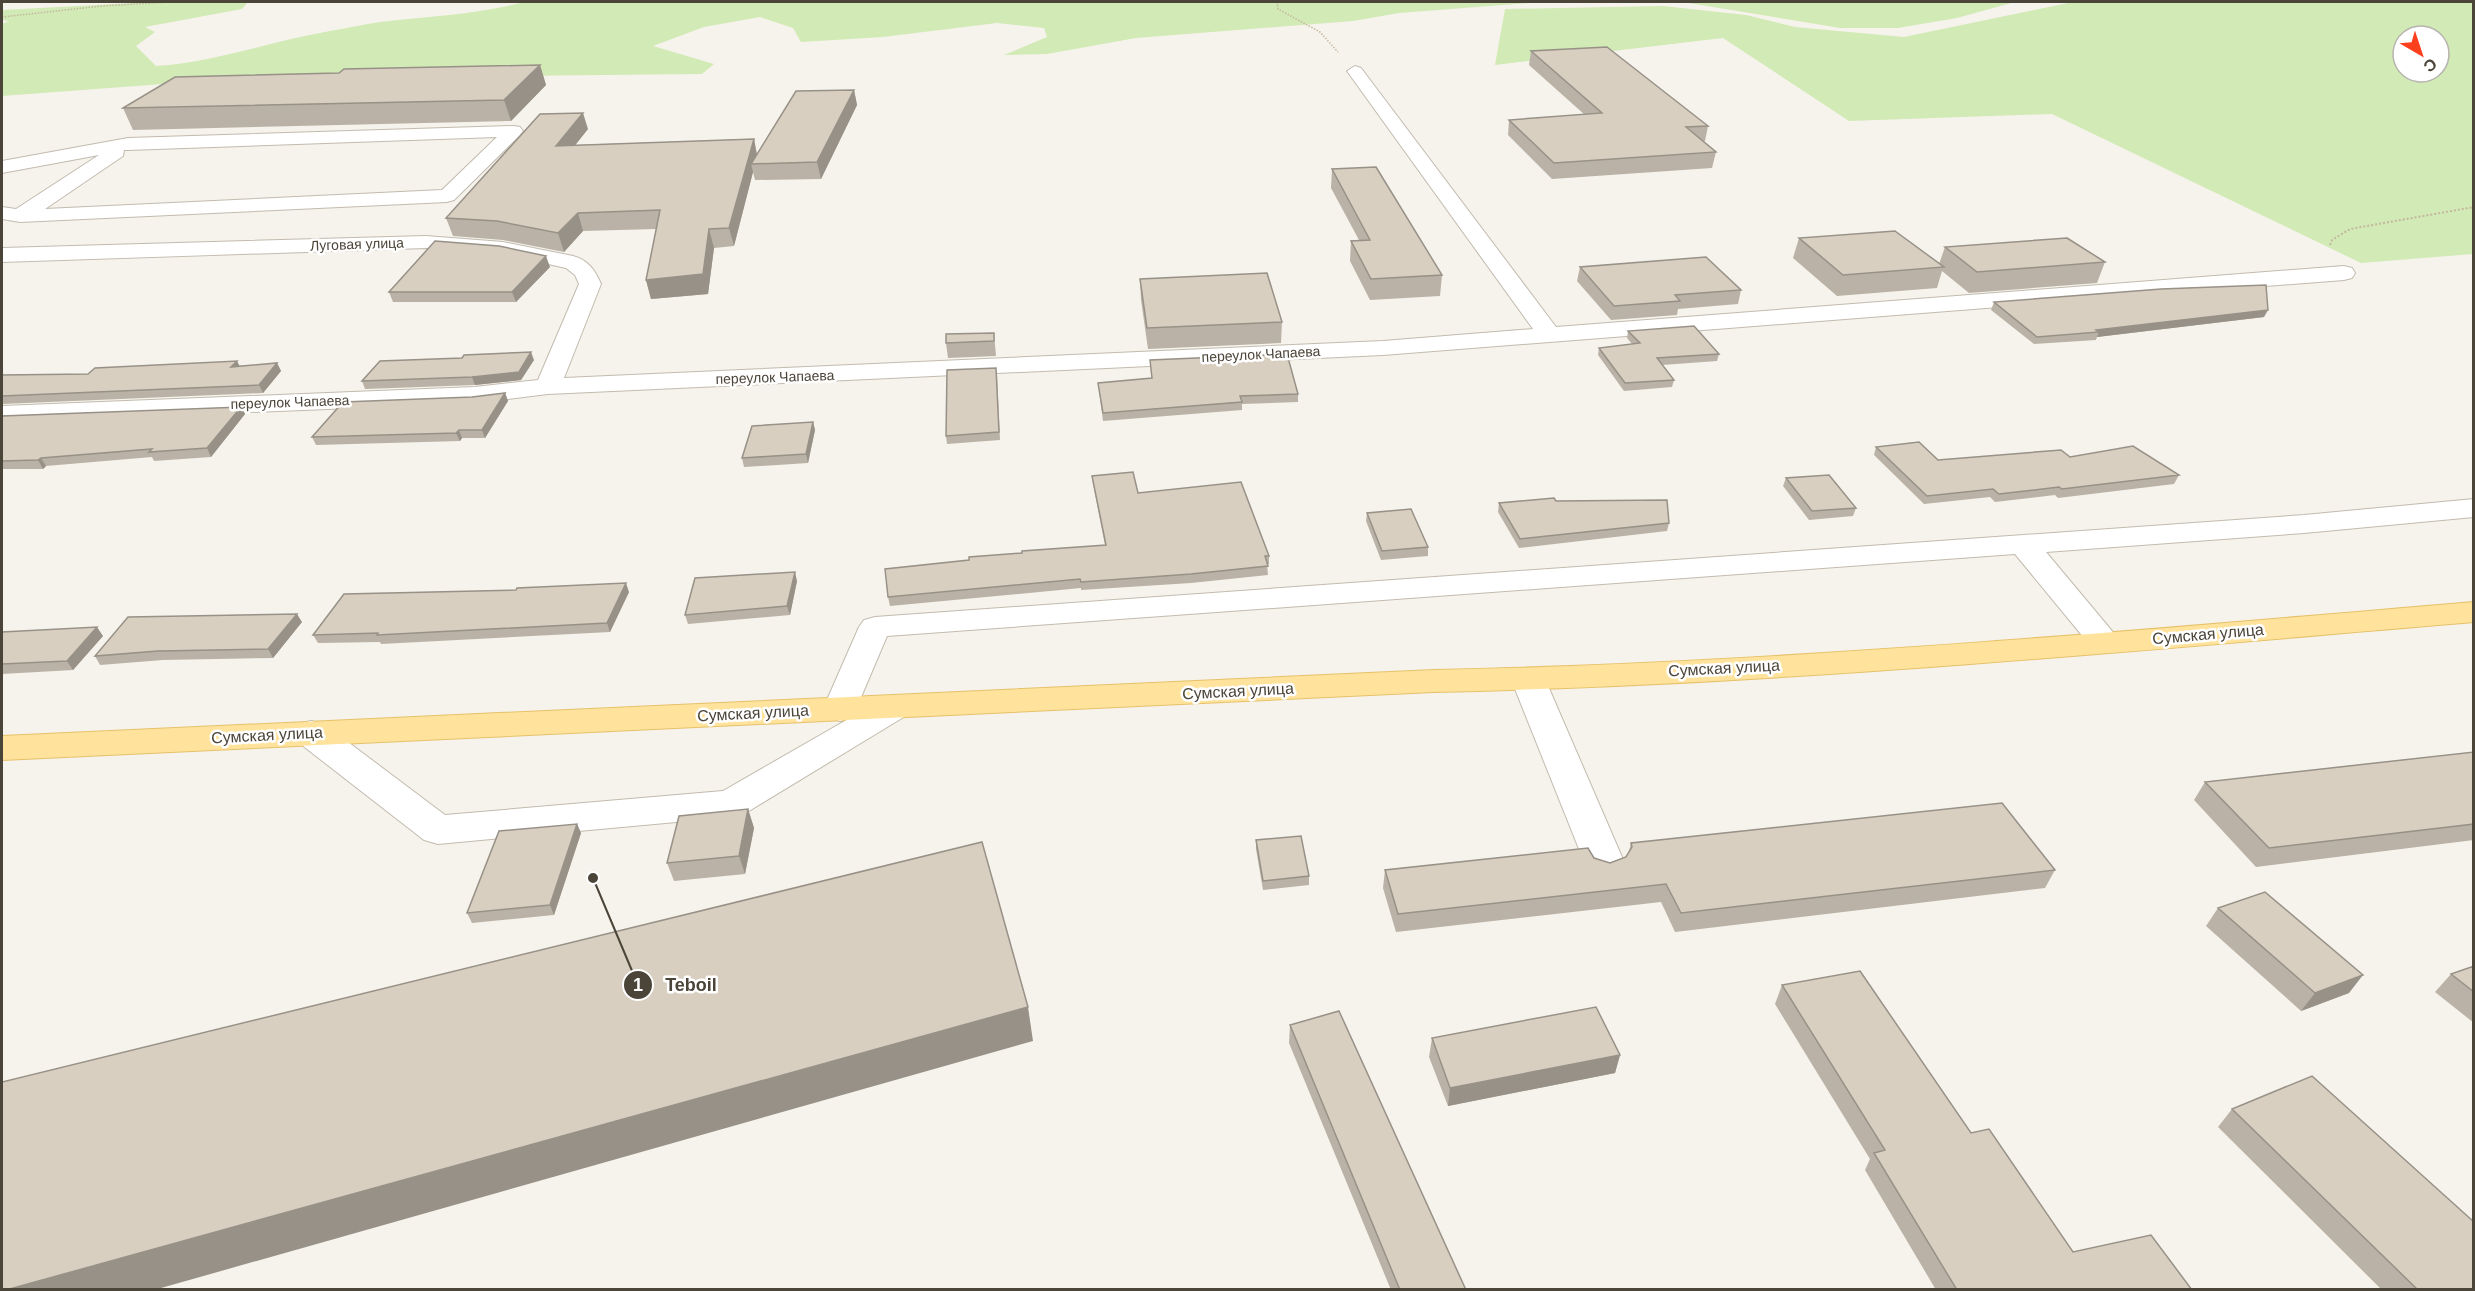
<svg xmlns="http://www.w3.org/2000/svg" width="2475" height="1291" font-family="Arial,sans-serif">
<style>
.green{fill:#d2eab5;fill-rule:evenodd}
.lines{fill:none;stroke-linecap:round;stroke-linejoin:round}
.minor-casing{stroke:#c2bbae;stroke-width:2}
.major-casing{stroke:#e6c16a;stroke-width:2}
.path-far1{stroke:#c4b79f;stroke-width:1.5;stroke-dasharray:1.5 1.5;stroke-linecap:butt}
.path{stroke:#c4b79f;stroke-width:2;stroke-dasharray:2 2;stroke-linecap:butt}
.minor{fill:#fff;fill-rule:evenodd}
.major{fill:#ffe39c;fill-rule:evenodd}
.wall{fill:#bab2a6}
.shaded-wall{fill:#979187}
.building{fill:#d8cfc1;stroke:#979187;stroke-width:1.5}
.labels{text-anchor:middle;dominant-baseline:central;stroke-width:5;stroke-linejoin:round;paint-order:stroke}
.far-street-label{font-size:14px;fill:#4b4439;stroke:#fff}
.street-label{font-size:16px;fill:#4b4439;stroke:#fff}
.leader{fill:none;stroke:#4b4439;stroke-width:2}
.callout-dot{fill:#4b4439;stroke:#fff;stroke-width:2}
.mark-label{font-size:18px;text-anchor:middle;font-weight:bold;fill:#fff}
.callout-label{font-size:18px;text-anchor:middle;font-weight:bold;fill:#4b4439;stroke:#fff;stroke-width:5;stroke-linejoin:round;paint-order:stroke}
</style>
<rect width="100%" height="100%" fill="#f6f3ec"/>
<path class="green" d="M 153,2 L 248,2 L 242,9 L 145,27 L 155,32 L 136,46 L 156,66 C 215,62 272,41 330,31 C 349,28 369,23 388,21 C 434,16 479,14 524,2 L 2015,2 L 1957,18 L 1898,28 L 1840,28 L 1689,3 L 1530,3 L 1399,13 L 1353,21 L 1136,38 L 1047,54 L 1004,55 L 1047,37 L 1044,28 L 997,23 L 883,37 L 801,42 L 793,28 L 760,17 L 704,27 L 653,46 L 714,64 L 702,74 L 230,79 L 2,96 L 2,24 L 9,21 L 2,20 L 2,10 Z
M 2073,2 L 2473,2 L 2473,254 L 2361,263 L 2052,114 L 1849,121 L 1723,38 L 1495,65 L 1505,9 L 1663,6 L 1746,15 L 1795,27 L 1904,37 ZM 2403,36 L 2439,36 L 2439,72 L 2403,72 Z"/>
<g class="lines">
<g class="minor-casing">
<path id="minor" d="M 1355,66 L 1361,68 L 1556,327 L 2344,266 L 2352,268 L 2355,273 L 2352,278 L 2344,280 L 1383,355 L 548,394 L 475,403 L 2,422 L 2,406 L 475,387 L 538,380 L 579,284 L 575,275 L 566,268 L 503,254 L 426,248 L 2,262 L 2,248 L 426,236 L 503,242 L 573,256 C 588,260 595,270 601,284 L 564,378 L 1383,341 L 1533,329 L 1347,71 Z
M 514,126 L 520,127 L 523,131 L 520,135 L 454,200 L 447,202 L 20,222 L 2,219 L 2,207 L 16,209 L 99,155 L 2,173 L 2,161 L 128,138 ZM 497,137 L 442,190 L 45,209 L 123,156 L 124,150 L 128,150 Z
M 2474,499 L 2474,517 L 2304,533 L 2046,552 L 2122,643 L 2118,650 L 2106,653 L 2094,650 L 2015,554 L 887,636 L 853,716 C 871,706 886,693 907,699 L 912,707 L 907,715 L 744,814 L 731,817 L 438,844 L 424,840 L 298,742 L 293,733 L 298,724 L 311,721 L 324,724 L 445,815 L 723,791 L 850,718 L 840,721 L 828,717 L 823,709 L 859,627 L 864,620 L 875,617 L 2304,515 Z
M 1528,668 L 1540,671 L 1545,679 L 1625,864 L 1619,874 L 1605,879 L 1591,874 L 1585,864 L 1511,679 L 1516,671 Z"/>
</g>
<g class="major-casing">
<path id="major" d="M 2474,602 L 2474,622 C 2128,651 1781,685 1434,692 L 2,760 L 2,736 L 1434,670 C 1781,663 2128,631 2474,602 Z"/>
</g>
<path class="path-far1" d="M 1277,2 L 1278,9 L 1320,32 L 1338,52
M 2,17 L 102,6 L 169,2"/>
<path class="path" d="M 2330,245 L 2332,240 L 2350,229 L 2474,207"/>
<use href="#minor" class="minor"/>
<use href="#major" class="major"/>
</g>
<path class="wall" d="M 1531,51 L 1708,126 L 1705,141 L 1702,141 L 1716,152 L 1712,168 L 1552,179 L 1508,135 L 1509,120 L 1585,115 L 1529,65 Z
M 540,65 L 546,85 L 511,121 L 133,130 L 123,108 L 339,73 Z
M 854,90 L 857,105 L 821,179 L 755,180 L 753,172 L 734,246 L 714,248 L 708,294 L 651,299 L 646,280 L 656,229 L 583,231 L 564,252 L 503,240 L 453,236 L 446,218 L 588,129 L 575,145 L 754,139 L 757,154 Z
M 1332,169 L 1442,275 L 1440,296 L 1370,300 L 1350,261 L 1351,241 L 1359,240 L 1331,188 Z
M 1799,238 L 1939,264 L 1945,247 L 2105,262 L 2097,283 L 1969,293 L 1942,271 L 1937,288 L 1837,296 L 1793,258 Z
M 550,267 L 516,302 L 393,302 L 389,292 Z
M 1580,267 L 1741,290 L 1738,304 L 1678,309 L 1677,315 L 1611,320 L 1577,281 Z
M 1140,279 L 1282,322 L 1281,343 L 1148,349 L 1141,300 Z
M 1994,302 L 2264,317 L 2097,337 L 2096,340 L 2034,344 L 1991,310 Z
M 1628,331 L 1719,354 L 1717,361 L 1662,365 L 1674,380 L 1672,387 L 1624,391 L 1598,355 L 1599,348 L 1632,344 L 1627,338 Z
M 994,333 L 996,356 L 948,358 L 946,343 Z
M 534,360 L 521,380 L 475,385 L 365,389 L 362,381 Z
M 1150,360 L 1298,394 L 1298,402 L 1242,404 L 1242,410 L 1103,421 L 1098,383 L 1152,378 Z
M 237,361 L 239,366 L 277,363 L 281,371 L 263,393 L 2,404 L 2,375 L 88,374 Z
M 997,375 L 1000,440 L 947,444 L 946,436 Z
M 505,393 L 508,401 L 485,438 L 462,438 L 460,441 L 316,445 L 312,437 L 472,397 Z
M 241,407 L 245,414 L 211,457 L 154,461 L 152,457 L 46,466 L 43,469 L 2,469 L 2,416 Z
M 813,422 L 815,430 L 808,463 L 744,467 L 742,458 Z
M 1876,447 L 1938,460 L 2070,457 L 2179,475 L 2174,484 L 2058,498 L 2055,495 L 1995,502 L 1990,497 L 1924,504 L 1874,455 Z
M 1092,476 L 1138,493 L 1269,556 L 1269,564 L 1267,564 L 1268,575 L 1191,583 L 1081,590 L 1081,588 L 890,606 L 888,597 L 1022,553 L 1105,545 L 1093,484 Z
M 1786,478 L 1856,508 L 1853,516 L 1809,520 L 1783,486 Z
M 1556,501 L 1669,523 L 1667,531 L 1519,548 L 1498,512 L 1499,503 Z
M 1367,513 L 1428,547 L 1428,556 L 1381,560 L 1366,521 Z
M 797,581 L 790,615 L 688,624 L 685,615 Z
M 629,592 L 610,632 L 381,644 L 380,642 L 318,643 L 313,635 Z
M 302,622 L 273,658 L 163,660 L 100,665 L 95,656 Z
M 2,632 L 103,636 L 73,670 L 2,674 Z
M 2474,752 L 2474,840 L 2256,867 L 2194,800 L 2205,782 Z
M 748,809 L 754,828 L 745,874 L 674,881 L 667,863 Z
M 577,824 L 581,833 L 554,915 L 472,923 L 467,913 Z
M 1256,840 L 1309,876 L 1309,885 L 1263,890 L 1256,849 Z
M 1631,843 L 2055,870 L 2045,888 L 1675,932 L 1661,902 L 1396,932 L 1383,888 L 1385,870 L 1594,858 L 1610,863 L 1626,857 L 1629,852 Z
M 2218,908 L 2349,993 L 2301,1011 L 2206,926 Z
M 2474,966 L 2474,1023 L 2435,992 L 2451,974 Z
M 1782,985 L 1971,1133 L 2073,1252 L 2192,1290 L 1936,1290 L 1865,1170 L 1870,1159 L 1775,1004 Z
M 1290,1025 L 1466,1290 L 1391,1290 L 1289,1043 Z
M 1432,1038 L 1620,1055 L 1615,1073 L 1448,1106 L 1429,1057 Z
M 2232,1109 L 2474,1290 L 2382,1290 L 2218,1127 Z"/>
<path class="shaded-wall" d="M 540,65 L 546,85 L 511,121 L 504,100 Z
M 854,90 L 857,105 L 821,179 L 817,162 Z
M 583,113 L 588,129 L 561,163 L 556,146 Z
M 754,139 L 757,156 L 751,164 L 753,172 L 734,246 L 729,228 Z
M 578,213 L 583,231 L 564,252 L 558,233 Z
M 709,229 L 714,248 L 708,294 L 651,299 L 646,280 Z
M 546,256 L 550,267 L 516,302 L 512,292 Z
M 2268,310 L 2264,317 L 2097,337 L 2099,332 L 2096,330 Z
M 531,352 L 534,360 L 521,380 L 475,385 L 472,377 Z
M 237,361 L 241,369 L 231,367 Z
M 277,363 L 281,371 L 263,393 L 259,385 Z
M 505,393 L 508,401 L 485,438 L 482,430 Z
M 241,407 L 245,414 L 211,457 L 207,448 Z
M 813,422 L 815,430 L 808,463 L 806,454 Z
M 459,430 L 462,438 L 460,441 L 456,433 Z
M 41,458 L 46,466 L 43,469 L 38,460 Z
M 795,572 L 797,581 L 790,615 L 787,606 Z
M 626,583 L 629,592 L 610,632 L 607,623 Z
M 297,614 L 302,622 L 273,658 L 268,649 Z
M 97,627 L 103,636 L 73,670 L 67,661 Z
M 748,809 L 754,828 L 745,874 L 739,856 Z
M 577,824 L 581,833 L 554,915 L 550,905 Z
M 2363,975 L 2349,993 L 2301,1011 L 2315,993 Z
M 1028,1007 L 1033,1041 L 154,1290 L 6,1290 Z
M 1620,1055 L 1615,1073 L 1448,1106 L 1450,1088 Z"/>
<path class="building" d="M 1607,47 L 1708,126 L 1686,127 L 1716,152 L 1554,163 L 1509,120 L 1602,113 L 1531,51 Z
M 540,65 L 504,100 L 123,108 L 175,77 L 339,73 L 344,69 Z
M 854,90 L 817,162 L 751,164 L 796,91 Z
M 583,113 L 556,146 L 754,139 L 729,228 L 709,229 L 703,274 L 646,280 L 660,210 L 578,213 L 558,233 L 497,221 L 446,218 L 540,114 Z
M 1376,167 L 1442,275 L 1371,279 L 1351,241 L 1370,240 L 1332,169 Z
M 1895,231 L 1944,267 L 1843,275 L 1799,238 Z
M 2067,238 L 2105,262 L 1977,272 L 1945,247 Z
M 435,241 L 499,246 L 546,256 L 512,292 L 389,292 Z
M 1706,257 L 1741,290 L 1675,295 L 1680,301 L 1614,306 L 1580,267 Z
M 1267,273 L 1282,322 L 1147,328 L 1140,279 Z
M 2266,285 L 2268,310 L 2096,330 L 2099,332 L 2037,337 L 1994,302 L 2161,289 Z
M 1694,326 L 1719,354 L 1657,358 L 1674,380 L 1625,383 L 1599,348 L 1640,343 L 1628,331 Z
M 994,333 L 994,341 L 946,343 L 946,334 Z
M 531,352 L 519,372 L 472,377 L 362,381 L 380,361 L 462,358 L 464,355 Z
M 1287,354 L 1298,394 L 1240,396 L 1242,402 L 1103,413 L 1098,383 L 1152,378 L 1150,360 Z
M 237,361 L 231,367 L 277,363 L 259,385 L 2,396 L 2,375 L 88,374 L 95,368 Z
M 996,368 L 999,432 L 946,436 L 947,370 Z
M 505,393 L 482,430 L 459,430 L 456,433 L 312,437 L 343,402 L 472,397 Z
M 241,407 L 207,448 L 149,452 L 152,449 L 41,458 L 38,460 L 2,461 L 2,416 Z
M 813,422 L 806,454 L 742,458 L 752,426 Z
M 1919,442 L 1938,460 L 2061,450 L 2070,457 L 2133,446 L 2179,475 L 2062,489 L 2059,487 L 1999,494 L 1993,489 L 1927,496 L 1876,447 Z
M 1133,472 L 1138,493 L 1241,482 L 1269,556 L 1265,556 L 1268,566 L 1191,574 L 1081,582 L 1080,579 L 888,597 L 885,569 L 969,560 L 969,557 L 1022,553 L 1022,551 L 1106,545 L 1092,476 Z
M 1829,475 L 1856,508 L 1812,511 L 1786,478 Z
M 1554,498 L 1556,501 L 1667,500 L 1669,523 L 1520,539 L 1499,503 Z
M 1411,509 L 1428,547 L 1382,551 L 1367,513 Z
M 795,572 L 787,606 L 685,615 L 695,578 Z
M 626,583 L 607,623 L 377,635 L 378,633 L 313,635 L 344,594 L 516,590 L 517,588 Z
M 297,614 L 268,649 L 158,651 L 95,656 L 128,617 Z
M 97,627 L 67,661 L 2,664 L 2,632 Z
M 2474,752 L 2474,824 L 2269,848 L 2205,782 Z
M 2002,803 L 2055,870 L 1681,913 L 1666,884 L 1398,914 L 1385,870 L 1588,848 L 1594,858 L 1610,863 L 1626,857 L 1632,847 L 1631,843 Z
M 748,809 L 739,856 L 667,863 L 679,816 Z
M 577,824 L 550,905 L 467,913 L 499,831 Z
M 1301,836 L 1309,876 L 1263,881 L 1256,840 Z
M 982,842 L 1028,1007 L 6,1290 L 2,1290 L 2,1082 Z
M 2265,892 L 2363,975 L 2315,993 L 2218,908 Z
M 2474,966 L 2474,992 L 2451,974 Z
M 1860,971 L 1971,1133 L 1989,1129 L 2073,1252 L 2151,1235 L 2192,1290 L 1957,1290 L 1874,1153 L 1885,1150 L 1782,985 Z
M 1596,1007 L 1620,1055 L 1450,1088 L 1432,1038 Z
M 1339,1011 L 1466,1290 L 1400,1290 L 1290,1025 Z
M 2312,1076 L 2474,1222 L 2474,1290 L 2418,1290 L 2232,1109 Z"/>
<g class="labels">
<g class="far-street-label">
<text transform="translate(357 244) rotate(-2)">Луговая улица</text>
<text transform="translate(1261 354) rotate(-3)">переулок Чапаева</text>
<text transform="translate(775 377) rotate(-2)">переулок Чапаева</text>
<text transform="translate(290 402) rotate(-2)">переулок Чапаева</text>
</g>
<g class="street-label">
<text transform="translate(2208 634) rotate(-5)">Сумская улица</text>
<text transform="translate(1724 668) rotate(-3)">Сумская улица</text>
<text transform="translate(1238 691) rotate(-3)">Сумская улица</text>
<text transform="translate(753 713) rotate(-3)">Сумская улица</text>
<text transform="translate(267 735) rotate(-3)">Сумская улица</text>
</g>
</g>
<path class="leader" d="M593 878L638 985"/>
<g class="callout-dot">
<circle cx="593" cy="878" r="6"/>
<circle cx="638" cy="985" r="15"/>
</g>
<g class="mark-label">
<text x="638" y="991">1</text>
</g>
<g class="callout-label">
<text x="691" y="991">Teboil</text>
</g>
<rect width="2475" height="1291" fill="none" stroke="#4b4439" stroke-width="6"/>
<g transform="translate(2421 54) rotate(141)"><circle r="28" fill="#ffffff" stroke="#b7b4b0" stroke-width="1.5"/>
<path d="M0-4.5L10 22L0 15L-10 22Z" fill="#fc3f1d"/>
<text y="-9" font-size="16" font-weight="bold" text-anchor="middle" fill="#4b4439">С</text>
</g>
</svg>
